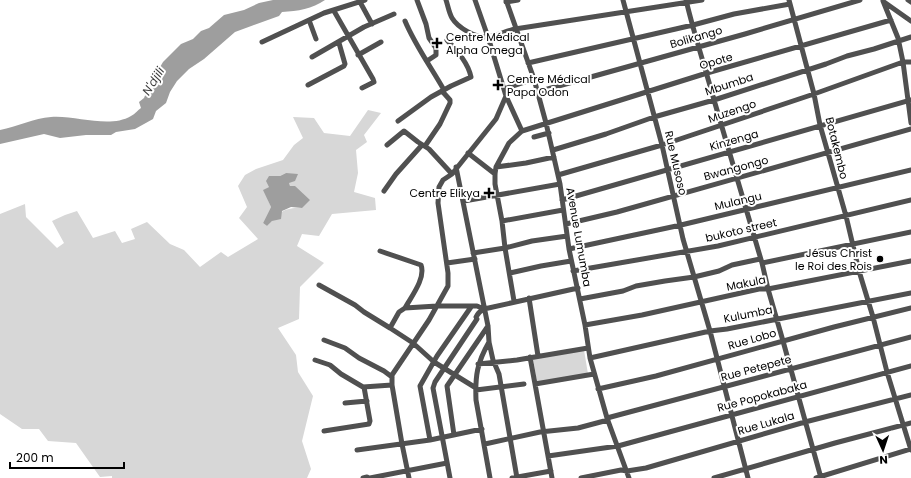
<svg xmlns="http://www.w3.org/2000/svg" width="911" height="478" font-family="Poppins,sans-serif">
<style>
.green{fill:#d7d7d7;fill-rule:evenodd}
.water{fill:#9e9e9e}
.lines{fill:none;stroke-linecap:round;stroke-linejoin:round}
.minor{stroke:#505050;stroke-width:5}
.poi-dot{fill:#000;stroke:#fff;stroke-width:1.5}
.labels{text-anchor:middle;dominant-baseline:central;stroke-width:4;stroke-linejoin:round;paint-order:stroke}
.poi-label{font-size:11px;fill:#000;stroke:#fff;text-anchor:start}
.street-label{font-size:11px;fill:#000;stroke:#fff}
.water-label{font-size:12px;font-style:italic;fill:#3f3f3f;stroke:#fff}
</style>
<rect width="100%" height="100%" fill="#fff"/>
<path class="green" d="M 368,110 L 381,113 L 364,135 L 367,142 L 356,150 L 358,173 L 354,192 L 375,198 L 376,210 L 332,214 L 319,236 L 302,234 L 297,246 L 324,263 L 300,287 L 299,319 L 278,328 L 296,355 L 298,372 L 313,396 L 302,441 L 311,469 L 307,478 L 112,478 L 112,476 L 100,477 L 76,443 L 48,441 L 39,429 L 22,429 L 0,414 L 0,214 L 25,204 L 26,217 L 57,248 L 64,243 L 52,221 L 65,215 L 77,211 L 93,238 L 115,231 L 122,243 L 135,239 L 131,229 L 147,222 L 170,244 L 184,250 L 200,267 L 221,252 L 228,257 L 258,239 L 239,218 L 247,207 L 238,186 L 245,175 L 256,169 L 283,160 L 294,145 L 303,138 L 293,117 L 314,118 L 324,133 L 350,136 ZM 286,173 L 290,187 L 295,187 L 302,208 C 282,207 280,213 267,226 L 263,223 L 271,207 L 264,190 L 269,187 L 269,176 L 280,176 Z
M 584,350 L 588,374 L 537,382 L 533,358 Z"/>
<path class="water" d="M 273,0 L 325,0 C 312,9 298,11 282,12 L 279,16 L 235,32 L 204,59 L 189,69 L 177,81 L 170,92 L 166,103 L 156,111 L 153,119 L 135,129 L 116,132 L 111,135 L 86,135 L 60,138 L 44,134 L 0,144 L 0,130 C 17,127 34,118 51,117 C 76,115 109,129 131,116 C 135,114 138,110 141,108 L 139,102 L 144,98 L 149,86 L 163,62 L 181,44 L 193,39 L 201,31 L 209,28 L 224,15 L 244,10 L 259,3 Z
M 286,173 L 298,174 L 295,181 L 289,183 L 290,186 L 295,186 L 310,200 L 302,208 L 291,207 L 282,211 L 281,219 L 272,221 L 267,226 L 263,223 L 271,207 L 263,190 L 269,187 L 266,181 L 269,176 L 280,176 Z"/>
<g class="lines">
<path class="minor" d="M 417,0 L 426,24 L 429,38 L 436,48 L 436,55 L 427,61
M 446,0 C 448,6 449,13 452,18 C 458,28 476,38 487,37 C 496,36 506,31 515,29 L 702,0
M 475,0 L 488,37 L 506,96 L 522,131
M 506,0 L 534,79 L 546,123 L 560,184 L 569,249 L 585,325 L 590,358 L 607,418 L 629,478
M 623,0 L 662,145 L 683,239 L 710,331 L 748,478
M 686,0 C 694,34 705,67 714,100 L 762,263 L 768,289 L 783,341 L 821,478
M 789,0 L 814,94 L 820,125 L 846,216 L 859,271 L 873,317 L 887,372 L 911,450
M 908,0 L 911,2
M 883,1 L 898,38 L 903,62 L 911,123
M 360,2 L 372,24
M 506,2 L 518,0
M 884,2 L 911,21
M 334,11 L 373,79 L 374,82 L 362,88
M 309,20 L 316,39
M 405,21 C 415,45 431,67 444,90
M 262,42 L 324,13 L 365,0
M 358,55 L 381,42
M 312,57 L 364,27 L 394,14
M 528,63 L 693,25 L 734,14 L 790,4
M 308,85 L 344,66 L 345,64 L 339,43
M 504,89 L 534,79
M 537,92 L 745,34 L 860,0
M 398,121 L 431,97 L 451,86 L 471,77 C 468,62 456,50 447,40
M 534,137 L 549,133
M 387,145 L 404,131 L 418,142 L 429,149 L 452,174
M 425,146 L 440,124 L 450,103 L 450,100 L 442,91
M 553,150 L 606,134 L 654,117 L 714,100 L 826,64 L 847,56 L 874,49 L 911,37
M 468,153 L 495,174
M 456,167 L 488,326 L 489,342 L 493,360 L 499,374 L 517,478
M 496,167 L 526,163 L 554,157
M 558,175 L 662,145 L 814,94 L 903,62 L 911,62
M 384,191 L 396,174 L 422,145
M 562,200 L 911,100
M 464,201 L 560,184
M 502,221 L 563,210
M 566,224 L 617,212 L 911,129
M 569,249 L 681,225 L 911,170
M 380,251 L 421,265 C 426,278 411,297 405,308
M 473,253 L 505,248 L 532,241 L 567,236
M 447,263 L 475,259
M 762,263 L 911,232
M 573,271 L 718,246 L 911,200
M 510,273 L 541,266 L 571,261
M 319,285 L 355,305 L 364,312 L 390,328 L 413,343 L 434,362 L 476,388
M 529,298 L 538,356
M 580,299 L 623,291 L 636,286 L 665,281 L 694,277 L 719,271 L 732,265 L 760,259
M 514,301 L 505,248 L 502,221 L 495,184 L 495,174 L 496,167 L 509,143 L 522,131 L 707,73 L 891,20
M 585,325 L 642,315 L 759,289 L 768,289 L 814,280 L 911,261
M 390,328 L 399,312 L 405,308 L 437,306 L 477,306 L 484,309
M 324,340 L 345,348 L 359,358 L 384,371 L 392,377
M 489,342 C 477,363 475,376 476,400 L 490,478
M 530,357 L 535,384 L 594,374
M 590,358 L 710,331 L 727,329 L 911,293
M 315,360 L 330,365 L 341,374 L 363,387 L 392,385
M 478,364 L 517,360 L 588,348
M 535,384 L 552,478
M 598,389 L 656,376 L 834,327 L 911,308
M 476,390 L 524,384
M 345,403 L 367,401
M 607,418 L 911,337
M 324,431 L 369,424 L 370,421 L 364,387
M 454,435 L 447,386 L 488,326
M 430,440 L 420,386 L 437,356 L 471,307
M 485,444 L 540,432 L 578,428 L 608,420
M 357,450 L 430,440 L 482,429
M 548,456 L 618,446 L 911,366
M 363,478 L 367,477 L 369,478
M 370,478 L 447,463
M 409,478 L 402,444 L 392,385 L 392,375 L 429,320 L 448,286 L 448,273 L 438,203 L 439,187 L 443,180 L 452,174 L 496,119 L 506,96
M 450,478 L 433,388 L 435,382 L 477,319 L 476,317 C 478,313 480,311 484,309 L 578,288
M 512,478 L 551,471
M 581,478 L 621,470 L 627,471 L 646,468 L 805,422 L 911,395
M 714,478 L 835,443 L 911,423
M 816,478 L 911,449"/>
</g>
<g class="poi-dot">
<path d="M435 37h4v4h4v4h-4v4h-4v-4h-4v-4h4z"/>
<path d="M496 79h4v4h4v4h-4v4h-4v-4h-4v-4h4z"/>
<path d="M487 187h4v4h4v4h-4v4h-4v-4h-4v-4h4z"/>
<circle cx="880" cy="259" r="4"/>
</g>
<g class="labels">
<g class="poi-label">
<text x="446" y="37">Centre Médical<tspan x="446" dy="13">Alpha Omega</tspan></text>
<text x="507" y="79">Centre Médical<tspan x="507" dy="13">Papa Odon</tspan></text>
<text x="480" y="193" text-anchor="end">Centre Elikya</text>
<text x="872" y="253" text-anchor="end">Jésus Christ<tspan x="872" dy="13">le Roi des Rois</tspan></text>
</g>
<g class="street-label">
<text transform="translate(696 37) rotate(-16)">Bolikango</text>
<text transform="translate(716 61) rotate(-16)">Opote</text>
<text transform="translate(729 84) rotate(-18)">Mbumba</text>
<text transform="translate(732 111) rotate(-19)">Muzengo</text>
<text transform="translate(734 140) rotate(-16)">Kinzenga</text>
<text transform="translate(837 148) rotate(76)">Botakembo</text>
<text transform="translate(676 163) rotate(77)">Rue Musoso</text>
<text transform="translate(736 168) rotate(-15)">Bwangongo</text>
<text transform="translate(738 201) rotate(-13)">Mulangu</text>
<text transform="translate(741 230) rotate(-13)">bukoto street</text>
<text transform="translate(579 237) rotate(80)">Avenue Lumumba</text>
<text transform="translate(746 283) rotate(-11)">Makula</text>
<text transform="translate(748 314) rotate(-11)">Kulumba</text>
<text transform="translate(752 339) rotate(-16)">Rue Lobo</text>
<text transform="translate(756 368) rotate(-15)">Rue Petepete</text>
<text transform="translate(762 396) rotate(-15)">Rue Popokabaka</text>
<text transform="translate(766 423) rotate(-16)">Rue Lukala</text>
</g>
<g class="water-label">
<text transform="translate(153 81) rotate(-58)">N'djili</text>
</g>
</g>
<g transform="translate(883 450) rotate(177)" stroke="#ffffff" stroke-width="3" paint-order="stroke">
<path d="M0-3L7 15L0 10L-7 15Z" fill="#000000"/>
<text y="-6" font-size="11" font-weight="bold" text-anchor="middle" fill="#000000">N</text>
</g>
<path d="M10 462v6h114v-6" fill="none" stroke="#000000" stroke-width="2"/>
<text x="16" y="462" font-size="12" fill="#000000" stroke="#ffffff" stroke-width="3" paint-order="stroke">200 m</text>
</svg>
